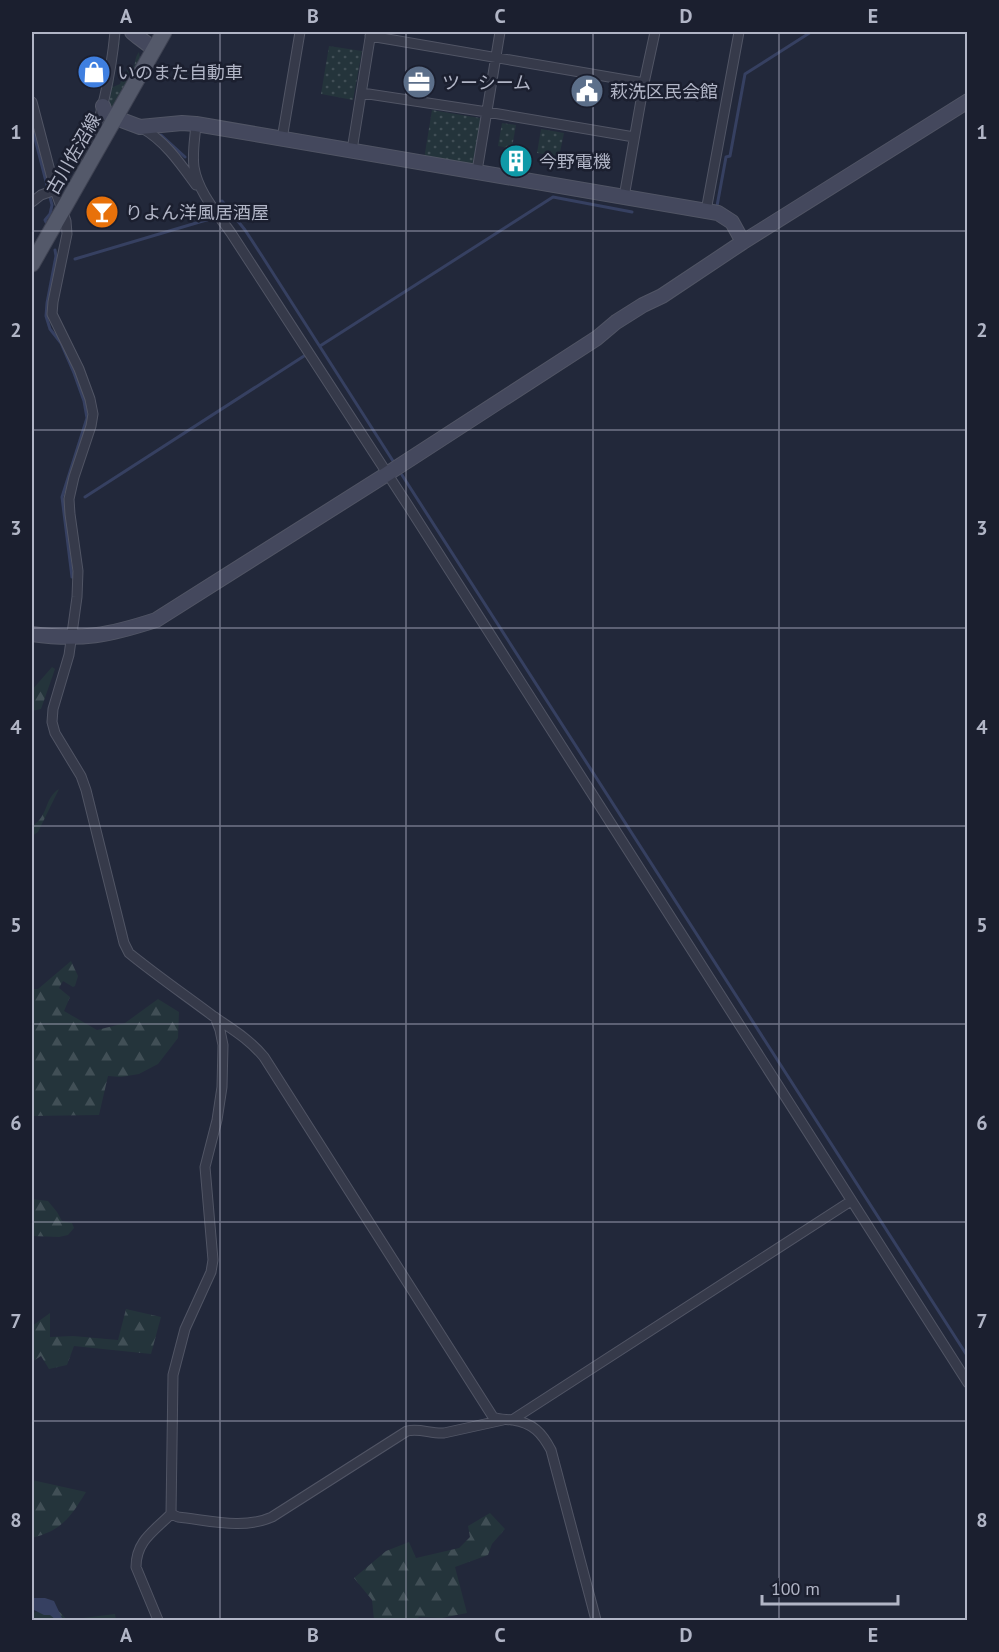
<svg xmlns="http://www.w3.org/2000/svg" width="999" height="1652" font-family="'PT Sans','Noto Sans JP',sans-serif">
<style>
.grass{fill:url(#grass-dots)}
.forest{fill:url(#forest-firs)}
.water{fill:#364061}
.lines{fill:none;stroke-linecap:round;stroke-linejoin:round}
.stream{stroke:#364061;stroke-width:3}
.street-casing{stroke:#515565;stroke-width:11}
.secondary-casing{stroke:#515565;stroke-width:16}
.primary-casing{stroke:#3f4353;stroke-width:17}
.street{stroke:#363a4a;stroke-width:9}
.secondary{stroke:#44485d;stroke-width:14}
.primary{stroke:#54596a;stroke-width:15}
.grid{fill:none;stroke:#b1b5c6;stroke-width:1.5;stroke-opacity:0.55}
.labels{text-anchor:middle;dominant-baseline:central;stroke-width:5;stroke-linejoin:round;paint-order:stroke}
.poi-label{font-size:18px;fill:#b1b5c6;stroke:#1b1f2f;text-anchor:start}
.street-label{font-size:18px;fill:#b1b5c6;stroke:#1b1f2f}
.neatline{fill:none;stroke:#b1b5c6;stroke-width:2}
.grid-label{font-size:20px;text-anchor:middle;font-weight:bold;fill:#b1b5c6}
</style>
<defs>
<pattern id="grass-dots" width="8" height="8" patternUnits="userSpaceOnUse" patternTransform="scale(1.5)"><rect width="8" height="8" fill="#24343b"/><path d="M2 2h.1M6 6h.1" fill="none" stroke="#414f56" stroke-width="1.8" stroke-linecap="round"/></pattern>
<pattern id="forest-firs" width="22" height="20" patternUnits="userSpaceOnUse" patternTransform="scale(1.5)"><rect width="22" height="20" fill="#24343b"/><path d="M5 1l3.5 6h-7zM16 11l3.5 6h-7z" fill="#414f56"/></pattern>
</defs>
<rect width="100%" height="100%" fill="#22283a"/>
<path class="grass" d="M 118,38 L 120,44 L 118,47 L 113,87 L 120,84 L 124,72 C 141,65 131,63 139,52 L 140,59 L 111,110 L 107,103 Z
M 329,46 L 362,51 L 353,100 L 321,94 Z
M 432,110 L 480,118 L 484,123 L 477,162 L 472,167 L 424,159 Z
M 502,123 L 516,125 L 508,170 L 500,168 L 504,147 L 498,146 Z
M 541,129 L 564,133 L 559,157 L 537,153 Z"/>
<path class="forest" d="M 52,667 L 55,669 L 41,709 L 32,711 L 32,690 Z
M 59,789 L 38,832 L 32,836 L 32,826 C 49,816 44,798 59,789 Z
M 71,961 L 78,976 L 75,986 L 73,987 L 63,981 L 59,988 L 70,997 L 64,1011 L 97,1030 L 125,1023 L 158,999 L 179,1012 L 178,1038 L 158,1064 L 139,1074 L 121,1077 L 108,1076 L 99,1115 L 32,1116 L 32,989 L 38,989 Z
M 32,1199 L 48,1201 L 57,1212 L 62,1221 L 72,1223 L 74,1228 L 68,1235 L 59,1237 L 32,1236 Z
M 126,1309 L 161,1317 L 151,1354 L 74,1346 L 67,1365 L 49,1369 L 41,1356 L 32,1362 L 32,1326 L 50,1313 L 50,1337 L 73,1336 L 118,1340 Z
M 32,1480 L 86,1492 C 70,1518 62,1530 32,1538 Z
M 490,1513 L 505,1529 L 492,1544 L 488,1555 L 455,1567 L 467,1613 L 442,1618 L 419,1617 L 416,1620 L 374,1620 L 372,1600 L 354,1578 L 386,1551 L 409,1542 L 416,1558 L 459,1548 L 470,1537 L 468,1526 Z
M 54,1608 L 61,1613 L 67,1620 L 115,1614 L 116,1620 L 32,1620 L 32,1613 Z"/>
<path class="water" d="M 34,1598 L 45,1598 L 54,1601 L 62,1618 L 59,1620 L 56,1620 L 50,1615 L 44,1615 L 32,1609 L 32,1599 Z"/>
<g class="lines">
<path class="stream" d="M 32,127 L 52,205 L 50,214 L 45,220 L 46,222
M 161,135 L 185,157
M 222,201 L 245,230 L 262,256 L 393,461
M 717,206 L 726,157 L 730,156 L 745,74 L 811,32
M 55,250 L 56,256 L 47,303 L 46,316 L 50,329 L 61,343 L 74,373 L 84,401 L 87,418 L 62,497 L 72,577
M 75,259 L 213,218
M 320,346 L 553,197 L 632,212
M 402,475 L 968,1357
M 85,497 L 304,356"/>
<g class="street-casing">
<path id="street" d="M 370,36 L 644,83
M 362,93 L 487,112 L 634,137
M 32,102 L 55,190 L 66,221 L 67,234 L 53,302 L 52,314 L 79,369 L 90,399 L 93,414 L 91,426 L 74,477 L 69,499 L 70,514 L 78,571 L 77,597 L 69,655 L 53,709 L 52,722 L 55,733 L 81,776 L 86,790 L 124,943 L 129,953 C 156,975 185,995 213,1016 C 233,1030 248,1038 264,1057 L 493,1417 C 500,1420 505,1419 513,1420 C 533,1423 542,1433 551,1450 L 596,1620
M 196,124 C 195,138 192,153 194,167 C 198,192 217,213 231,233 L 409,507 L 968,1383
M 142,128 C 165,141 180,163 196,185
M 282,139 L 300,32
M 352,150 L 371,32
M 86,157 C 102,117 111,74 115,32
M 477,171 L 500,32
M 624,197 L 644,83 L 655,32
M 32,202 L 41,195 L 55,190
M 706,211 L 739,32
M 512,1420 L 851,1201
M 171,1514 L 178,1517 C 208,1520 243,1530 272,1517 L 407,1431 C 420,1428 431,1434 444,1433 L 503,1420
M 158,1620 L 136,1567 C 136,1541 154,1531 171,1514 L 173,1375 L 185,1329 L 211,1272 L 213,1260 L 205,1167 L 217,1120 L 222,1087 L 223,1045 L 220,1030 L 215,1017"/>
</g>
<g class="secondary-casing">
<path id="secondary" d="M 132,32 L 138,37 L 154,49
M 103,106 L 105,112 L 116,118 L 140,127 L 182,123 L 196,124 L 718,213 L 732,222 L 743,242
M 32,634 C 81,641 110,635 156,620 L 387,474 L 597,338 L 616,322 L 643,305 L 662,296 L 743,242 L 968,101"/>
</g>
<g class="primary-casing">
<path id="primary" d="M 32,264 L 164,32"/>
</g>
<use href="#street" class="street"/>
<use href="#secondary" class="secondary"/>
<use href="#primary" class="primary"/>
</g>
<path class="grid" d="M 220,32 L 220,1620M 406,32 L 406,1620M 593,32 L 593,1620M 779,32 L 779,1620M 32,231 L 968,231M 32,430 L 968,430M 32,628 L 968,628M 32,826 L 968,826M 32,1024 L 968,1024M 32,1222 L 968,1222M 32,1421 L 968,1421"/>
<defs>
<g id="shop-disc" transform="scale(1.725)"><circle r="9.5" fill="#3f7fe0" stroke="#1b1f2f"/><path d="M-5-2.5h2.3a2.7 3.5 0 0 1 5.4 0H5L5.5 6h-11ZM-1.5-2.5h3a1.5 2.3 0 0 0-3 0Z" fill="#fff"/></g>
<g id="office-disc" transform="scale(1.725)"><circle r="9.5" fill="#5c6f8a" stroke="#1b1f2f"/><path d="M-6-3h4V-5.5h4V-3h4V5H-6ZM-1-4.5V-3h2v-1.5ZM-6 0V1H6V0Z" fill="#fff"/></g>
<g id="civic-disc" transform="scale(1.725)"><circle r="9.5" fill="#5c6f8a" stroke="#1b1f2f"/><path d="M-.6-6.5H3V-4.5H.6V-3L4-1V1h2V6H-6V1h2V-1L-.6-3ZM-1.2 2.5V6h2.4V2.5Z" fill="#fff"/></g>
<g id="building-disc" transform="scale(1.725)"><circle r="9.5" fill="#0f9aa8" stroke="#1b1f2f"/><path d="M-4-6H4V6H1V3H-1V6H-4ZM-2.5-4.3h1.7v1.8h-1.7ZM.8-4.3h1.7v1.8H.8ZM-2.5-1h1.7V.8h-1.7ZM.8-1h1.7V.8H.8Z" fill="#fff"/></g>
<g id="bar-disc" transform="scale(1.725)"><circle r="9.5" fill="#e8710a" stroke="#1b1f2f"/><path d="M-6-5H6L.8 .8V4.5H3.5V6h-7V4.5H-.8V.8Z" fill="#fff"/></g>
</defs>
<g fill-rule="evenodd">
<use href="#shop-disc" x="94" y="72"/>
<use href="#office-disc" x="419" y="82"/>
<use href="#civic-disc" x="587" y="91"/>
<use href="#building-disc" x="516" y="161"/>
<use href="#bar-disc" x="102" y="212"/>
</g>
<g class="labels">
<g class="poi-label">
<text x="117" y="72">いのまた自動車</text>
<text x="442" y="82">ツーシーム</text>
<text x="610" y="91">萩洗区民会館</text>
<text x="539" y="161">今野電機</text>
<text x="125" y="212">りよん洋風居酒屋</text>
</g>
<g class="street-label">
<text transform="translate(73 154) rotate(-60)">古川佐沼線</text>
</g>
</g>
<rect width="999" height="1652" fill="none" stroke="#1b1f2f" stroke-width="66"/>
<path d="M762 1595v9h136v-9" fill="none" stroke="#b1b5c6" stroke-width="3"/>
<text x="771" y="1595" font-size="18" fill="#b1b5c6" stroke="#1b1f2f" stroke-width="4.5" paint-order="stroke">100 m</text>
<rect x="33" y="33" width="933" height="1586" class="neatline"/>
<g class="grid-label">
<text x="126" y="23">A</text>
<text x="313" y="23">B</text>
<text x="500" y="23">C</text>
<text x="686" y="23">D</text>
<text x="873" y="23">E</text>
<text x="16" y="139">1</text>
<text x="982" y="139">1</text>
<text x="16" y="337">2</text>
<text x="982" y="337">2</text>
<text x="16" y="535">3</text>
<text x="982" y="535">3</text>
<text x="16" y="734">4</text>
<text x="982" y="734">4</text>
<text x="16" y="932">5</text>
<text x="982" y="932">5</text>
<text x="16" y="1130">6</text>
<text x="982" y="1130">6</text>
<text x="16" y="1328">7</text>
<text x="982" y="1328">7</text>
<text x="16" y="1527">8</text>
<text x="982" y="1527">8</text>
<text x="126" y="1642">A</text>
<text x="313" y="1642">B</text>
<text x="500" y="1642">C</text>
<text x="686" y="1642">D</text>
<text x="873" y="1642">E</text>
</g>
</svg>
